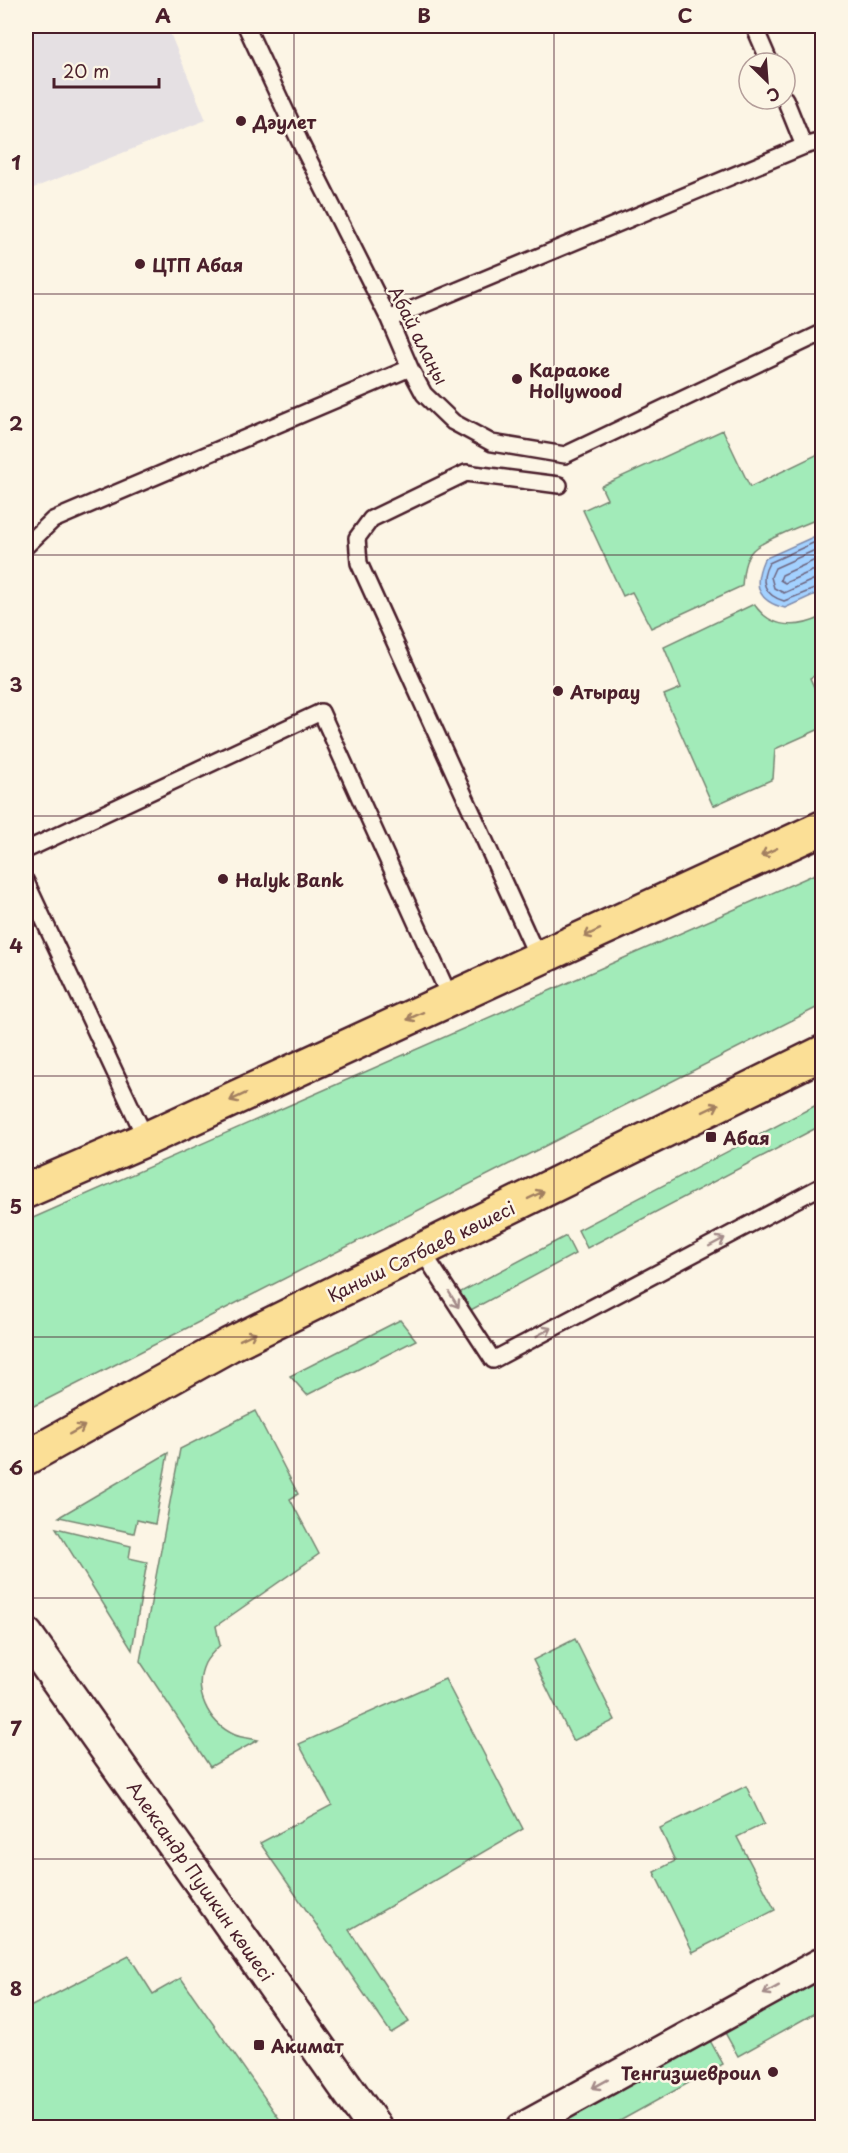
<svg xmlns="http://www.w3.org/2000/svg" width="848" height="2153" font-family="'Playpen Sans',sans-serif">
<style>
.built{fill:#e5e0e3}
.green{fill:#a2ebb9;stroke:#768572;stroke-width:1.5}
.water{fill:#a3d1ff;stroke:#7f8aaa;stroke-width:1.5}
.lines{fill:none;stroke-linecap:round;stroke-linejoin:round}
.shore{stroke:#6e6680;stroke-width:1.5}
.lane-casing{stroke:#4a1f2b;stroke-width:20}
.street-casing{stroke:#4a1f2b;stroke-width:33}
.secondary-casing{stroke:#4a1f2b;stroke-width:38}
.primary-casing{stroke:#4a1f2b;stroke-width:38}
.lane{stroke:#fcf5e5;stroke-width:15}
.street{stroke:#fcf5e5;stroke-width:28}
.secondary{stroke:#fcf5e5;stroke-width:33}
.primary{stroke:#fbdf96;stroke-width:33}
.oneway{stroke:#a27f60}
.oneway2{stroke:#a38a88}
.grid{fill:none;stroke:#4a1f2b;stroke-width:1.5;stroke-opacity:0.55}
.poi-dot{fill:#4a1f2b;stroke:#fcf5e5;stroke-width:2}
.labels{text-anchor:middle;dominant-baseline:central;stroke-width:5;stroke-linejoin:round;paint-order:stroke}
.poi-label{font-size:18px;font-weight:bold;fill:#4a1f2b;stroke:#fcf5e5;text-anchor:start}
.street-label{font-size:18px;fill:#4a1f2b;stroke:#fcf5e5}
.neatline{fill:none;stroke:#4a1f2b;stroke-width:2}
.grid-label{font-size:20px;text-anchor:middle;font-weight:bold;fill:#4a1f2b}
</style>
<rect width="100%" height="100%" fill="#fcf5e5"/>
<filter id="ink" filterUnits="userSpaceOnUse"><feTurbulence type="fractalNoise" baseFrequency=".0167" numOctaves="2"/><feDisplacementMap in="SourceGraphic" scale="12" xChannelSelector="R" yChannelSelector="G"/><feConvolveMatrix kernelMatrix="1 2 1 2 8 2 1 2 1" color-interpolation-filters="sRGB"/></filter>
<g filter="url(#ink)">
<path class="built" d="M 26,26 L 167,26 L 206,120 L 26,191 Z"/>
<path class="green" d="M 723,430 L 750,487 L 816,455 L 822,459 L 822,517 C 807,524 764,539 753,550 C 744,559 743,574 742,586 L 651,628 L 632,592 L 623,596 L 583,510 L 607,499 L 601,486 Z
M 754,604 C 771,629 797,629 822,617 L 822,672 L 810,678 L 822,705 L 822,728 L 775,749 L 773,779 L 713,806 L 664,695 L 681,688 L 664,647 Z
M 822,871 L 822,1005 L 26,1410 L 26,1221 Z
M 822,1102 L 822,1125 L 587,1248 L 578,1230 Z
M 566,1236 L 575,1254 L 469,1311 L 459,1293 Z
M 400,1320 L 416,1340 L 307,1395 L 290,1376 Z
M 255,1411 L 298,1494 L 290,1499 L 319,1554 L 216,1626 L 220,1645 C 215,1650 208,1657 205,1663 C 192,1690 208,1723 235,1735 C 242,1738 251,1738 258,1740 L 210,1767 L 140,1661 L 180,1449 Z
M 168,1453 L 155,1524 L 137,1520 L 134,1533 L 59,1517 Z
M 56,1528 L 131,1546 L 129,1558 L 147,1562 L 132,1650 Z
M 575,1639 L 615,1720 L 573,1741 L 533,1660 Z
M 445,1679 L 523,1829 L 349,1930 L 409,2022 L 391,2033 L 260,1843 L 332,1805 L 299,1744 Z
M 746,1786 L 764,1824 L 737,1837 L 775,1910 L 693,1952 L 654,1872 L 675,1861 L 660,1828 Z
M 129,1956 L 153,1994 L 181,1978 L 285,2127 L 26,2127 L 26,2009 Z
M 822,1974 L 822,2009 L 738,2056 L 723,2029 Z
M 708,2037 L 723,2064 L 609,2127 L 545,2128 Z"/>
<path class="water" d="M 822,533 L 822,591 L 785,608 C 756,601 753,584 764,559 Z"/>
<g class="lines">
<path class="shore" d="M 822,539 L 769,563 C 759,581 764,595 784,601 L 822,586
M 822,547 L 775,568 L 771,577 L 774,588 L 784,593 L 815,579 L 822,578
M 822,557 L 782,575 L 780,580 L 785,583 L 812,571 L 822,569"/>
<g class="lane-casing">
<path id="lane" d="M 246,26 L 300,142 L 389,319 L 410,368 L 424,394 L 453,422 L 492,443 L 565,455 L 822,333
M 754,26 L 770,63
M 785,99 L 804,146
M 389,319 L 804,146 L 822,141
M 26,546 L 53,520 L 410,368
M 26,850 L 321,712 L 451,1000
M 26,882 L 146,1139
M 538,958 L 359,563 L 357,538 L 371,519 L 466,473 L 559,485
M 422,1251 L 493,1360 L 822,1186"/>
</g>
<g class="street-casing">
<path id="street" d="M 521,2128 L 822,1962"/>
</g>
<g class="secondary-casing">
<path id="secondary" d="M 26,1635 L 375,2128"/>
</g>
<g class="primary-casing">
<path id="primary" d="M 26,1191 L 146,1139 L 822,828
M 26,1458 L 229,1345 L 822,1053"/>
</g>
<use href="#lane" class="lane"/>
<use href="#street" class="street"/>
<use href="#secondary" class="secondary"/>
<use href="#primary" class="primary"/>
</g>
<defs><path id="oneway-shaft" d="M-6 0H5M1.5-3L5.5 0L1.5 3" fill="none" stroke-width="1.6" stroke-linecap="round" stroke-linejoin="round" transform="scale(1.5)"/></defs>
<g class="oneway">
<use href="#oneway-shaft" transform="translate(769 852) rotate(155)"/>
<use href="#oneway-shaft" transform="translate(592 933) rotate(155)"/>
<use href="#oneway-shaft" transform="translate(415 1016) rotate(155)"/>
<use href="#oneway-shaft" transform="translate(238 1097) rotate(155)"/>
<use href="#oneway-shaft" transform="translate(711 1108) rotate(-26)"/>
<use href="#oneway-shaft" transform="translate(536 1195) rotate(-26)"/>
<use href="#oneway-shaft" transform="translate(248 1336) rotate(-26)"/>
<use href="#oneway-shaft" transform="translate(77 1430) rotate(-29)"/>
</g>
<g class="oneway2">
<use href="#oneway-shaft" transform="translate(717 1242) rotate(-28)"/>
<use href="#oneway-shaft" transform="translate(454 1300) rotate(58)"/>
<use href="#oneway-shaft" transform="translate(544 1332) rotate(-28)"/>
<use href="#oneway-shaft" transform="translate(771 1990) rotate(151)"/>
<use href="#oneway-shaft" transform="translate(600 2084) rotate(151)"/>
</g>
</g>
<path class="grid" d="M 294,26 L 294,2128M 554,26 L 554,2128M 26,294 L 822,294M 26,555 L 822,555M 26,816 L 822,816M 26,1076 L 822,1076M 26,1337 L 822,1337M 26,1598 L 822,1598M 26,1859 L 822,1859"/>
<g class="poi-dot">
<circle cx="241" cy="121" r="6"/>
<circle cx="140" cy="264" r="6"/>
<circle cx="517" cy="379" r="6"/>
<circle cx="558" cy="691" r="6"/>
<circle cx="223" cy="879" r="6"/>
<rect x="705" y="1131" width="12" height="12" rx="3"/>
<rect x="253" y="2039" width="12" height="12" rx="3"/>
<circle cx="773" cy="2072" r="6"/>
</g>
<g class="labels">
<g class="poi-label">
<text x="253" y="121">Дәулет</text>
<text x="152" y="264">ЦТП Абая</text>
<text x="529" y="369">Караоке<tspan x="529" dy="21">Hollywood</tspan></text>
<text x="570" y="691">Атырау</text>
<text x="235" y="879">Halyk Bank</text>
<text x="723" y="1137">Абая</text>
<text x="271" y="2045">Акимат</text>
<text x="761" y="2072" text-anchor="end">Тенгизшевроил</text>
</g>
<g class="street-label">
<text transform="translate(419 335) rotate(63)">Абай алаңы</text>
<text transform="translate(421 1251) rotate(-26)">Қаныш Сәтбаев көшесі</text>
<text transform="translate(201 1881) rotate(55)">Александр Пушкин көшесі</text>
</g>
</g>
<rect width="848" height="2153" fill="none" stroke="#fcf5e5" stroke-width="66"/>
<g transform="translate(767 81) rotate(155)"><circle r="28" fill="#fcf5e5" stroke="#b59f9b" stroke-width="1.5"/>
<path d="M0-4.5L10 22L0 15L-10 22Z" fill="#4a1f2b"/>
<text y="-9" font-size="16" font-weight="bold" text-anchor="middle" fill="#4a1f2b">С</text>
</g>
<path d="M54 78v9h105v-9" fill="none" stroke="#4a1f2b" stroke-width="3"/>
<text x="63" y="78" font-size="18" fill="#4a1f2b" stroke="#fcf5e5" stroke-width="4.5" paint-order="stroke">20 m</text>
<rect x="33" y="33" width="782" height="2087" class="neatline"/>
<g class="grid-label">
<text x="163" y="23">A</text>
<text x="424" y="23">B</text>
<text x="685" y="23">C</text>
<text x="16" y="170">1</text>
<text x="16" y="431">2</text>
<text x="16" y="692">3</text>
<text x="16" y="953">4</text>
<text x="16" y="1214">5</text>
<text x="16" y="1475">6</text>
<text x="16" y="1736">7</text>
<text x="16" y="1996">8</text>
</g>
</svg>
